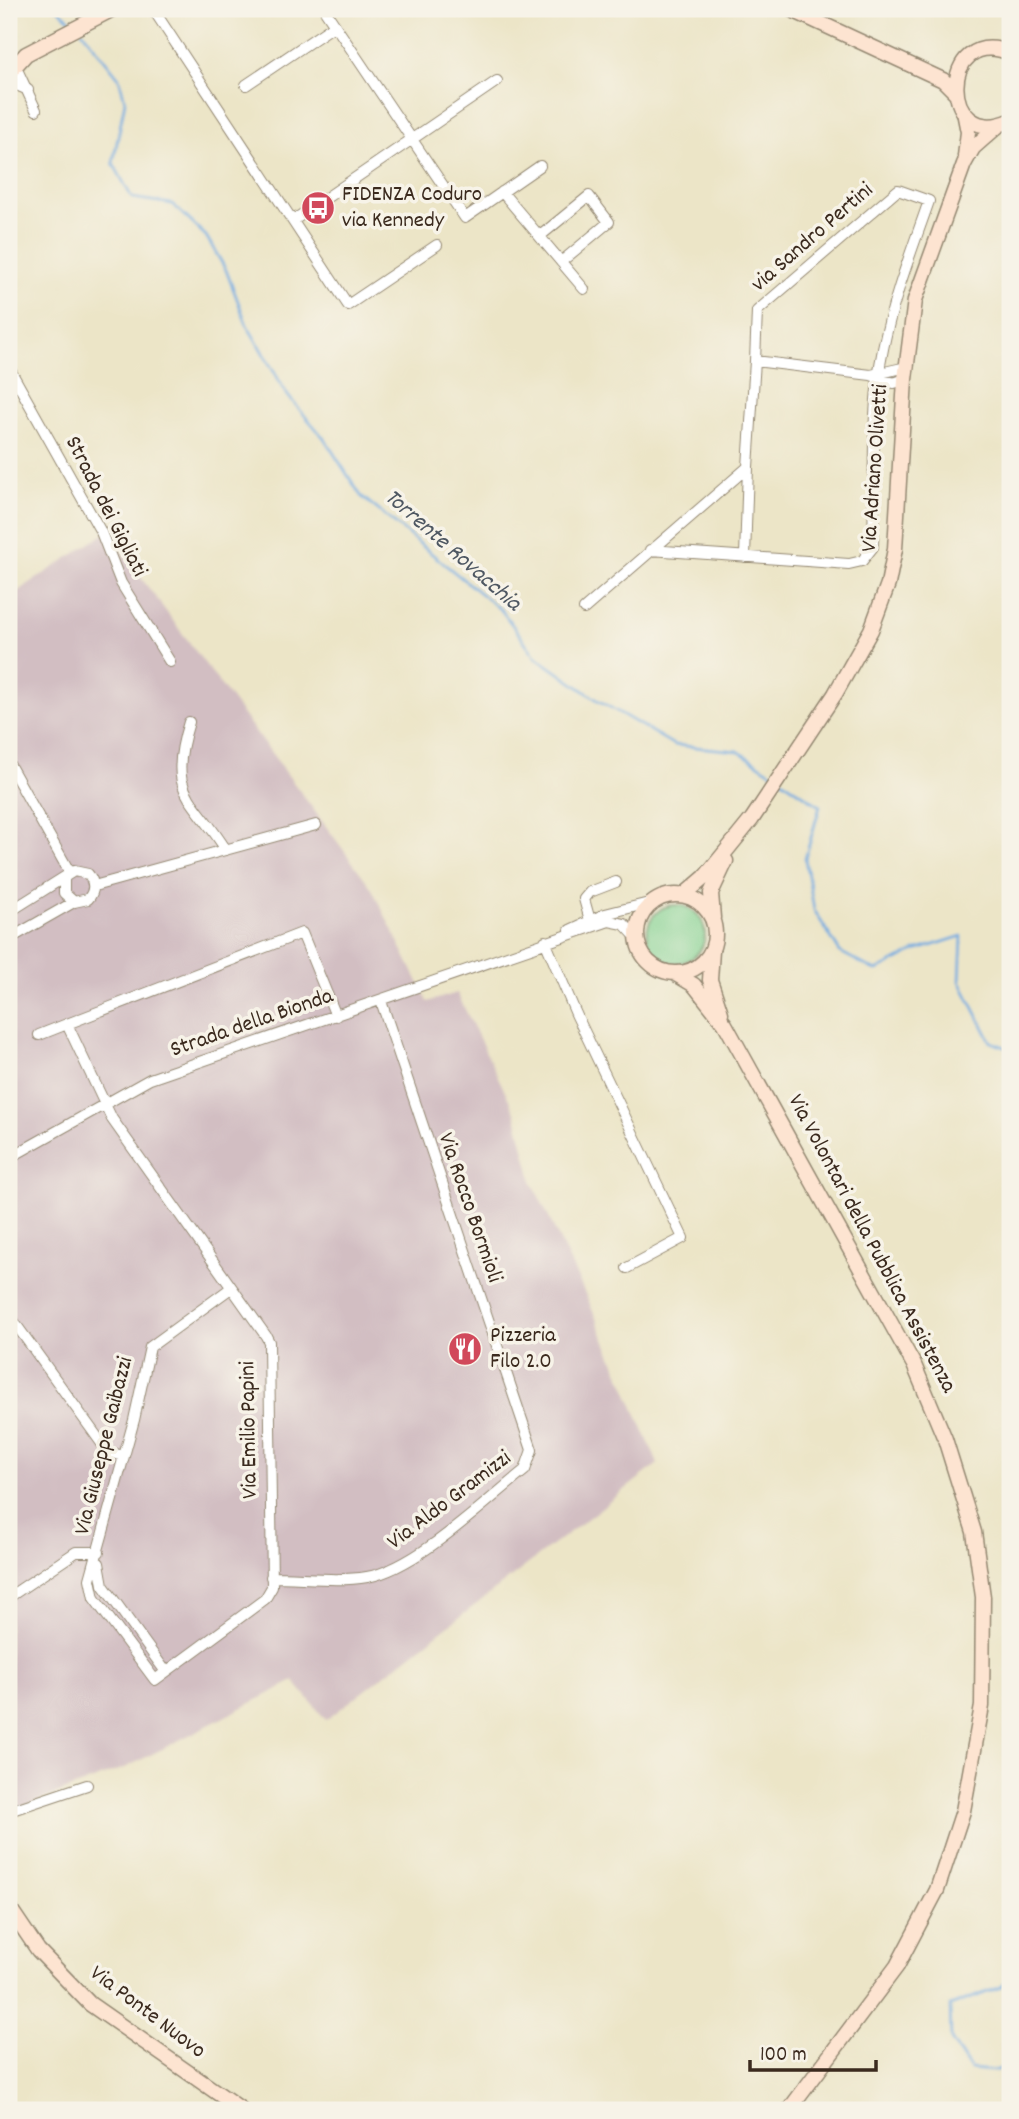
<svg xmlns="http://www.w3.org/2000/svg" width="1019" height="2119" font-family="Dekko,sans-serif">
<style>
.industrial{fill:#d2bec2}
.green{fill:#83d190;stroke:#5f7e57;stroke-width:2}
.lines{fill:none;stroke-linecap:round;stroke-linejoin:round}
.stream{stroke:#71aae1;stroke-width:2.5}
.street-casing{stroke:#948872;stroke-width:12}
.secondary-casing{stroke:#948872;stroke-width:17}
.street{stroke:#fff;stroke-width:10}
.secondary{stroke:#fde4d1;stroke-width:14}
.labels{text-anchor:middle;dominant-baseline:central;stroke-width:7;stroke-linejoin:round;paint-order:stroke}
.poi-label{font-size:23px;fill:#3b2a1e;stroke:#f7f3e8;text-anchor:start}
.street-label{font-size:23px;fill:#3b2a1e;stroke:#f7f3e8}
.water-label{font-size:24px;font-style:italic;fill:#4e5762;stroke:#f7f3e8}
</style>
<rect width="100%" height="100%" fill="#f7f3e8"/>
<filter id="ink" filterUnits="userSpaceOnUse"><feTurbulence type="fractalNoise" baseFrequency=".0143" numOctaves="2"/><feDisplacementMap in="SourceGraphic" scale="14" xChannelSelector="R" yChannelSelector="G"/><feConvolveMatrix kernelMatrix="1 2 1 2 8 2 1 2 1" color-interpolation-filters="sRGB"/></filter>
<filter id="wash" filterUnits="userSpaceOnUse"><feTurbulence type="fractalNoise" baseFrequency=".00686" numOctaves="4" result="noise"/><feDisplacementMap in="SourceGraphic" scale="28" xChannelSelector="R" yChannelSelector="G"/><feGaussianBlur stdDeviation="1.57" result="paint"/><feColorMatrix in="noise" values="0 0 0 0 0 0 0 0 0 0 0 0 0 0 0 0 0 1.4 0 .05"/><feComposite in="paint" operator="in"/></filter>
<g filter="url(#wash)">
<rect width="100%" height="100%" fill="#ece5c7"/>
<path class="industrial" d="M 107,532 L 371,887 L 428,1002 L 457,993 L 515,1112 L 533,1184 L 589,1302 L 658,1464 L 326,1720 L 294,1681 L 127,1767 L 9,1812 L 9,597 Z"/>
<path class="green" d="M647 934a29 29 0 1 1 58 0a29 29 0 1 1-58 0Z"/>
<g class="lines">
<path class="stream" d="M 58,9 L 75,24
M 82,31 L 119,78 L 125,101 L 113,163 L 132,198 L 172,204 L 206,236 L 226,270 L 247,325 L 288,396 L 324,438 L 361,496 L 502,611 L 536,657 L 596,699 L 674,745 L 738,751 L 774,774
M 782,780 L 820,806 L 805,859 L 814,910 L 840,952 L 876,971 L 915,951 L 962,936 L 960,981 L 991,1042 L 1010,1049
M 1010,1977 L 1001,1987 L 950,2006 L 951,2040 L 970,2069 L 993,2071 L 1010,2066"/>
</g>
</g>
<g filter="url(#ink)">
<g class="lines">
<g class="street-casing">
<path id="street" d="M 153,9 L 348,305 L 437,245
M 324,9 L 465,218 L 540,166
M 15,65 L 36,110
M 9,82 L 28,90
M 246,85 L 335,25
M 502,192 L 584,289
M 294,220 L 497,81
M 540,236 L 589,196 L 609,222 L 561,262
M 9,368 L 101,532 L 121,583 L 170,662
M 905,379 L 894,383 L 871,375 L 907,367
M 650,550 L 849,564 L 862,561 L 873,547 C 875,485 870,409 883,349 C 893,298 912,250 929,201 L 898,190 L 757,311 L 755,361
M 745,557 L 748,467
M 584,609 L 748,467 L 755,361 L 871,375
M 189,722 C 166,795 192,795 226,850
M 9,764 L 70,873
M 94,886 L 316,825
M 9,912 L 74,871 L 88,874 C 95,882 95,891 88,899 L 74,902 L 64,893 L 64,880
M 591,924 L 584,899 L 590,892 L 616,882
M 570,930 L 605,914 L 653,902
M 9,939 L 74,902
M 545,941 L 576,1014 L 683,1238 L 627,1268
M 39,1035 L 67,1024
M 9,1158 L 150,1079 L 609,921 L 624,924 L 637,938
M 231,1288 L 150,1347 L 134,1420 L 90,1579 L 94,1598 L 155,1680 L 265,1599 L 272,1587 L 269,1342 L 266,1336 L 112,1119 L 67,1024 L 302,933 L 336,1016
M 9,1315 L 108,1452 L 124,1456
M 99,1563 L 103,1585 L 166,1672
M 271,1577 C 301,1577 339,1582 367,1577 C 416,1569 486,1501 525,1470 L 532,1450 L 524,1426 L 381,1001
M 9,1597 L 76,1552 L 99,1552
M 9,1811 L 87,1785"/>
</g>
<g class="secondary-casing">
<path id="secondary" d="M 790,9 L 943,80 L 955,92
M 1010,53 C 938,24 939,151 1010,121
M 9,73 L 26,54 L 113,9
M 964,112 L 968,132 L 965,156
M637 934a39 39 0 1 1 78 0a39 39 0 1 1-78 0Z
M 684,895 L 705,877 L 752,819 L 835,694 L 871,630 L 888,584 L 895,549 L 905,379 L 915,300 L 964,164 L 973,148 L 999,125
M 713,918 L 711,893 L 726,861
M 712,951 L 710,980 L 721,1013
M 674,973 L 694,985 L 725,1024 L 914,1365 L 945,1439 L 974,1532 L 983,1597 L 982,1706 L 963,1811 L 937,1890 L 897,1966 L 789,2110
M 9,1907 L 38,1950 L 90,2004 L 242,2110"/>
</g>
<use href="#street" class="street"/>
<use href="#secondary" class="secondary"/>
</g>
</g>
<defs>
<g id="bus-disc" transform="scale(1.75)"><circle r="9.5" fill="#d1495b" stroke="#f7f3e8"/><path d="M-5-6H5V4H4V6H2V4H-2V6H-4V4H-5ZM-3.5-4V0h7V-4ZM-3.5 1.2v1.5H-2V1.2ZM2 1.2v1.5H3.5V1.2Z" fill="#fff"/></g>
<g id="restaurant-disc" transform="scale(1.75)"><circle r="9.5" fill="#d1495b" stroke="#f7f3e8"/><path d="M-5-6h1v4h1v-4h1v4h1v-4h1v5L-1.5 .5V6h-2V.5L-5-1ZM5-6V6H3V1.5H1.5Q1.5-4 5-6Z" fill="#fff"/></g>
</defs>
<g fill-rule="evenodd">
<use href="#bus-disc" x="318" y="208"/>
<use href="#restaurant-disc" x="465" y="1349"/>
</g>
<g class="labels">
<g class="poi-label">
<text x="342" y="195">FIDENZA Coduro<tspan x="342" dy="26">via Kennedy</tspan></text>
<text x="490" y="1336">Pizzeria<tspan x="490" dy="26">Filo 2.0</tspan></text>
</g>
<g class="street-label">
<text transform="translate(813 238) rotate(-41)">via Sandro Pertini</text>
<text transform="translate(876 468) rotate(-86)">Via Adriano Olivetti</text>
<text transform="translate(105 507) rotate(63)">Strada dei Gigliati</text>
<text transform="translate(252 1024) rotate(-19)">Strada della Bionda</text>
<text transform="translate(469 1208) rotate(71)">Via Rocco Bormioli</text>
<text transform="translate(871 1244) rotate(62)">Via Volontari della Pubblica Assistenza</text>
<text transform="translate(250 1430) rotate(-91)">Via Emilio Papini</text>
<text transform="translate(105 1446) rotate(-76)">Via Giuseppe Gaibazzi</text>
<text transform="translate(450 1501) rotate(-37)">Via Aldo Gramizzi</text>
<text transform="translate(147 2013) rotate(37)">Via Ponte Nuovo</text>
</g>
<g class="water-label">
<text transform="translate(452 551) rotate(41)">Torrente Rovacchia</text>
</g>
</g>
<rect width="1019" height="2119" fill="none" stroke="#f7f3e8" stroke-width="35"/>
<path d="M750 2060v10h126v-10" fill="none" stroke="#3b2a1e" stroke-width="3.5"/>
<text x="760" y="2060" font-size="21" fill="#3b2a1e" stroke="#f7f3e8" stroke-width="5" paint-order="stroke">100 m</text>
</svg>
